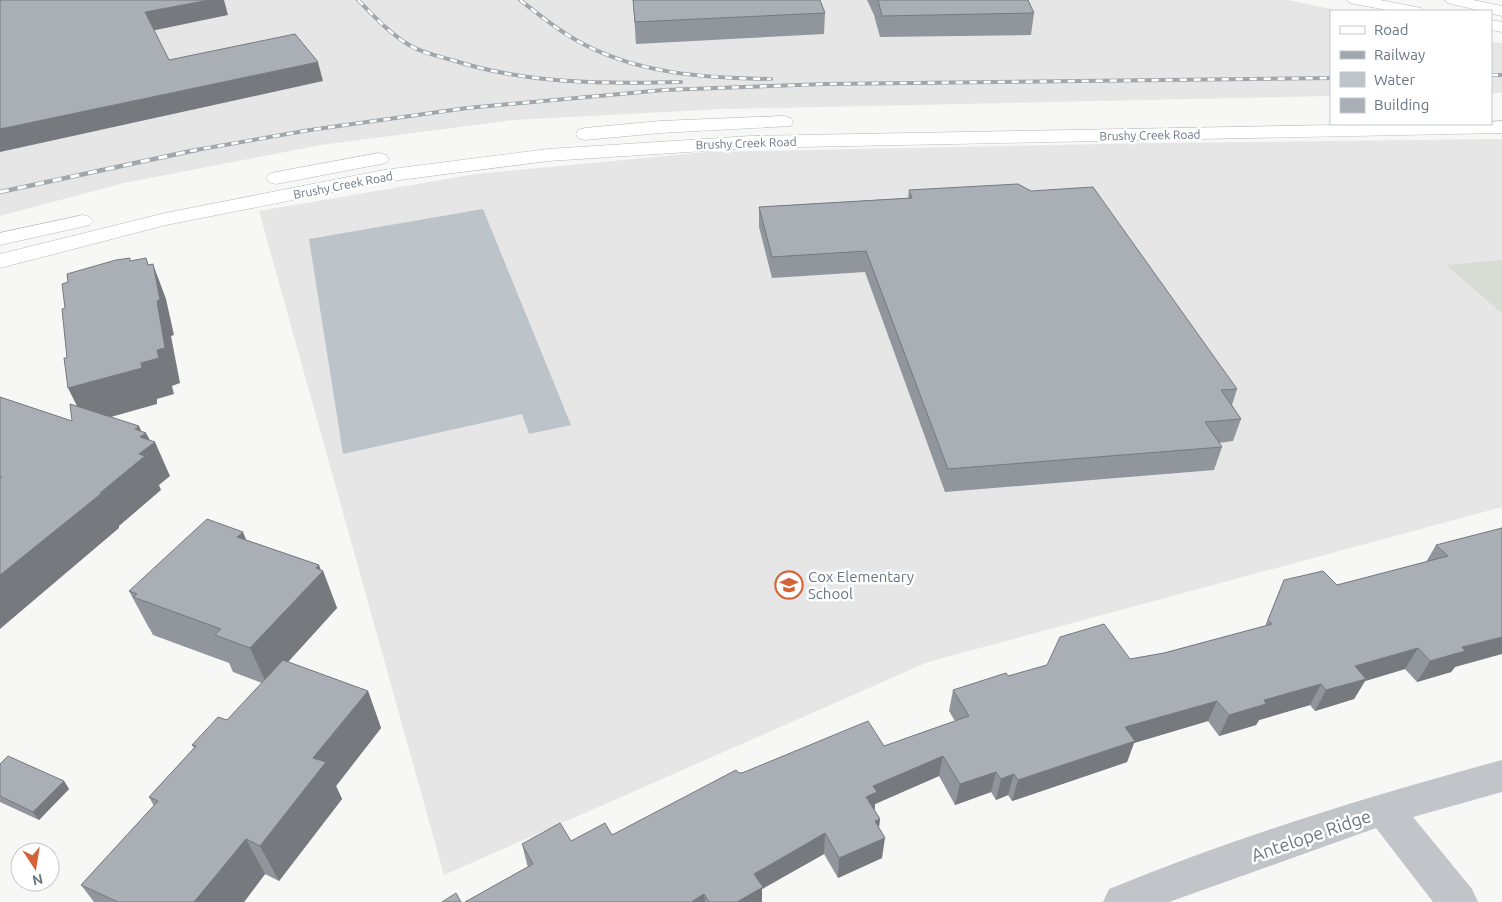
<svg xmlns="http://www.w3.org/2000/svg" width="1502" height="902" font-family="Ubuntu,sans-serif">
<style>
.built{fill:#e5e6e5}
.green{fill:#d7dcd4}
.water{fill:#bcc4ca}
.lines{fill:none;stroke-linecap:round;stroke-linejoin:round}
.secondary-casing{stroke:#b4b8bc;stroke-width:1}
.highway-casing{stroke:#b4b7ba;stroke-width:1}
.street{fill:#c1c4c8;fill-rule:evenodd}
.secondary{fill:#fff;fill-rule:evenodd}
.highway{fill:#fff;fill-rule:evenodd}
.rail-far1-casing{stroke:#a1a6ac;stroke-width:4}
.rail-casing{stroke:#a1a6ac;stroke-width:4.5}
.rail-far1{stroke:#fff;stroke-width:2.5;stroke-dasharray:7;stroke-linecap:butt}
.rail{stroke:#fff;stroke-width:3;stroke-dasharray:9;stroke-linecap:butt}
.wall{fill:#91969c}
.shaded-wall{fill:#767a7f}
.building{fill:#a9afb5;stroke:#767a7f}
.labels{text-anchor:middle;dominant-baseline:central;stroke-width:5;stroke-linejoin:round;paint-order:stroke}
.far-street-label{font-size:12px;fill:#697683;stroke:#fff}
.poi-label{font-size:15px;fill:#697683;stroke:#fff;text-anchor:start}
.near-street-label{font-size:18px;fill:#697683;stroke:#fff}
</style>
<rect width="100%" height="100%" fill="#f7f7f5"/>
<path class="built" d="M 0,0 L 1288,0 L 1340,11 L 1331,11 L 1331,96 L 722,109 L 513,120 L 321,145 L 124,183 L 0,216 Z
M 1491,42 L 1502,43 L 1502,93 L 1491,93 Z
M 1502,139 L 1502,507 L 928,662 L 444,875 L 259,211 L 476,174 L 707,152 L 1159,143 Z"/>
<path class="green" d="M 1502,260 L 1502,313 L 1446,265 Z"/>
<path class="water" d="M 483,209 L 571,425 L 529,434 L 522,414 L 343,454 L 309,239 Z"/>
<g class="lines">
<g class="secondary-casing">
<path id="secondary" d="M 1347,0 L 1380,0 L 1421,8 L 1424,11 L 1392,11 L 1350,3 Z
M 1491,20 L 1502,22 L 1502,32 L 1491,30 Z
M 784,116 L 791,118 L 793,122 L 791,126 L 660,133 L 585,140 L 578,138 L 576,134 L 578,130 L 585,128 L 660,121 Z
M 1502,121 L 1502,133 L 751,148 L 548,161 L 384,182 L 166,225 L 0,268 L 0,254 L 165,213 L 384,170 L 548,149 L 751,136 L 1385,124 L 1491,124 L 1491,122 Z
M 379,153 L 386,155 L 389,159 L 386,163 L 276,184 L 269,182 L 266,178 L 269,174 L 276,172 Z
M 83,215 L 90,217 L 94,221 L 90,225 L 0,245 L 0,233 Z"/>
</g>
<g class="highway-casing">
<path id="highway" d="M 1445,0 L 1473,0 L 1502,6 L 1502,16 L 1448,3 Z"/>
</g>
<path class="street" d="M 1502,760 L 1502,792 L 1413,817 L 1472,889 L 1478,902 L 1433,902 L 1376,828 L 1169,902 L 1103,902 L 1109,889 C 1236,837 1369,796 1502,760 Z"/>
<use href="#secondary" class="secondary"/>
<use href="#highway" class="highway"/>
<g class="rail-far1-casing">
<path id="rail-far1" d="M 358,0 C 374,16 389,33 409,45 C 422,53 438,56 452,60 C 526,84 604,84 681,82
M 520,0 C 538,14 556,29 576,40 C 635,74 705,78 771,79
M 1491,75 L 1502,75
M 190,151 L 310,130 L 467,108 L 664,90 L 826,84 L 1331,78"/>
</g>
<g class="rail-casing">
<path id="rail" d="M 0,192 L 196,150"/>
</g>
<use href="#rail-far1" class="rail-far1"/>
<use href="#rail" class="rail"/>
</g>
<path class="wall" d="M 633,0 L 825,13 L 824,34 L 636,44 Z
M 867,0 L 1028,0 L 1034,13 L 1031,35 L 880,37 L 874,15 Z
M 909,190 L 1237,389 L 1232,405 L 1241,419 L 1233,441 L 1219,443 L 1222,447 L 1214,470 L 945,492 L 865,272 L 772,278 L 759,227 L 759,207 L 908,198 Z
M 1502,528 L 1455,667 L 1451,672 L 1417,682 L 1405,669 L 1365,681 L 1354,699 L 1315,711 L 1310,705 L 1259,720 L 1256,725 L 1219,736 L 1208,721 L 1134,743 L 1127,762 L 1012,801 L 1008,795 L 996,800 L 991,792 L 955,805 L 939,776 L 875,804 L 875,810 L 880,819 L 879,828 L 882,858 L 838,878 L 824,854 L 762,889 L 762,902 L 465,902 L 528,867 L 527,864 L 522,844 L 571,841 L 612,835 L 739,773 L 884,746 L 955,721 L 949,711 L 953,690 L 1008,676 L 1130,659 L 1164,653 L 1265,626 L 1284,580 L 1337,585 L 1426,562 L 1436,545 Z
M 247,540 L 319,565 L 320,570 L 323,571 L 337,608 L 288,662 L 368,691 L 381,728 L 336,786 L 342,799 L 279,881 L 265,874 L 244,902 L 94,902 L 81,885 L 154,806 L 149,797 L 194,748 L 192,745 L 227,720 L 262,683 L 233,672 L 229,663 L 153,635 L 150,629 L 149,628 L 129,591 Z
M 0,764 L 64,781 L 69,789 L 39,820 L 0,802 Z"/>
<path class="shaded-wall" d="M 209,0 L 224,0 L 228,15 L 151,31 L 145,12 Z
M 318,62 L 323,81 L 0,152 L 0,129 Z
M 146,258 L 157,287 L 153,264 L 166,299 L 174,335 L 171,336 L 180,383 L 172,386 L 174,394 L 157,399 L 157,404 L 86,424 L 68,388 L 141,363 L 157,350 L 148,265 Z
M 139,426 L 143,435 L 146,433 L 152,444 L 155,442 L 170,476 L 159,485 L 161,490 L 119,526 L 119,528 L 0,629 L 0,575 L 100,493 L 139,454 L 135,429 Z
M 243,532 L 258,569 L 237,537 Z
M 319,565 L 322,573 L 323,571 L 337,608 L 267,685 L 250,648 Z
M 1502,637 L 1502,654 L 1455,667 L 1451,672 L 1417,682 L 1430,661 L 1462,647 Z
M 1418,648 L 1405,669 L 1365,681 L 1354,699 L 1315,711 L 1326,690 L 1355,666 Z
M 1321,684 L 1310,705 L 1259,720 L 1256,725 L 1219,736 L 1229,715 L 1264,700 Z
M 368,691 L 381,728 L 336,786 L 342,799 L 279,881 L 260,846 L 313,758 Z
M 1217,701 L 1208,721 L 1134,743 L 1127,762 L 1012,801 L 1018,780 L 1125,727 Z
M 943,756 L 939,776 L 875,804 L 874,813 L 866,797 L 873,786 Z
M 996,772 L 991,792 L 955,805 L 960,784 Z
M 1014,774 L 1008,795 L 996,800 L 1001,779 Z
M 64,781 L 69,789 L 39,820 L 33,812 Z
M 880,819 L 877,839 L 875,821 Z
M 825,833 L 824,854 L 762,889 L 762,902 L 737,902 L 754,874 Z
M 885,838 L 882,858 L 838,878 L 839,858 Z
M 246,839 L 265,874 L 244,902 L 194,902 Z
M 704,894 L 705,902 L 691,902 Z"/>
<path class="building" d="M 0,0 L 209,0 L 145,12 L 169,60 L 295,34 L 318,62 L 0,129 Z
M 633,0 L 820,0 L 825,13 L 635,22 Z
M 878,0 L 1028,0 L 1034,13 L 882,16 Z
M 1018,184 L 1031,191 L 1093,187 L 1237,389 L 1221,390 L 1241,419 L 1205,422 L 1222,447 L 948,469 L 866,251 L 772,257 L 759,207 L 912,198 L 909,190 Z
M 130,258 L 130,261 L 146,258 L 148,265 L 153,264 L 160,300 L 157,301 L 165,348 L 157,350 L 159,358 L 141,363 L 142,368 L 68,388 L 64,358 L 67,358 L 62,309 L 65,308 L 62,284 L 68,282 L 67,274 L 116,260 Z
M 0,397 L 72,421 L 70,404 L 139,426 L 135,429 L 146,433 L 140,437 L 155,442 L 139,454 L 145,456 L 100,493 L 102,493 L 0,575 L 0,478 L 2,477 L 0,476 Z
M 207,519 L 243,532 L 237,537 L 319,565 L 316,568 L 323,571 L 250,648 L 215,635 L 221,629 L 133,597 L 137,594 L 129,591 Z
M 1502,528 L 1502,637 L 1462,647 L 1465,651 L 1430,661 L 1418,648 L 1355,666 L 1366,679 L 1326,690 L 1321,684 L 1264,700 L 1266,704 L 1229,715 L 1217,701 L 1125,727 L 1135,741 L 1018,780 L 1014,774 L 1001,779 L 996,772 L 960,784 L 943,756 L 873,786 L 877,792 L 866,797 L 880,819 L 875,821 L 885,838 L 839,858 L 825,833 L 754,874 L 763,887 L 737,902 L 709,902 L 704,894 L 691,902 L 465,902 L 533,864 L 522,844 L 560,823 L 571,841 L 605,823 L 612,835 L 736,770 L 739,773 L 742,773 L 868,721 L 884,746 L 969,716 L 953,690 L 1006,673 L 1008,676 L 1047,665 L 1060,637 L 1104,624 L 1130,659 L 1164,653 L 1272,624 L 1268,620 L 1284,580 L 1323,571 L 1337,585 L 1448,556 L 1436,545 Z
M 283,660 L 368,691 L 313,758 L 326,762 L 260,846 L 246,839 L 194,902 L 118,902 L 81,885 L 158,801 L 149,797 L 196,746 L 192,745 L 218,717 L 227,720 Z
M 8,756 L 64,781 L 33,812 L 0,796 L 0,764 Z
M 456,893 L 461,902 L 442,902 Z"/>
<defs>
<g id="school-ring" transform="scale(1.4375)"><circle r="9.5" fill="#fff" stroke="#d46438" stroke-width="1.5"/><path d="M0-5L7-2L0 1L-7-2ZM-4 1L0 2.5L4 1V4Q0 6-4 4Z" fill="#d46438"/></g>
</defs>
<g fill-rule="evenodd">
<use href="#school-ring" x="789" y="585"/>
</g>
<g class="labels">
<g class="far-street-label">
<text transform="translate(1150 135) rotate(-1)">Brushy Creek Road</text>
<text transform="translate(746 143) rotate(-2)">Brushy Creek Road</text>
<text transform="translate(343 185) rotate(-11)">Brushy Creek Road</text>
</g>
<g class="poi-label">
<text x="808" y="576">Cox Elementary<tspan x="808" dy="17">School</tspan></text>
</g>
<g class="near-street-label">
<text transform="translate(1311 835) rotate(-19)">Antelope Ridge</text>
</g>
</g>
<rect x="1330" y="10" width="162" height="115" fill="#ffffff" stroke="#c3c8cd"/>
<rect x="1340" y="26" width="25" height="8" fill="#ffffff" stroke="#c3c8cd"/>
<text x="1374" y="35" font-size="15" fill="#697683">Road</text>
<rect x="1340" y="51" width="25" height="8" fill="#a1a6ac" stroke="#c3c8cd"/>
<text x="1374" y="60" font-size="15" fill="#697683">Railway</text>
<rect x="1340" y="72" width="25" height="15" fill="#bcc4ca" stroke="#c3c8cd"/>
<text x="1374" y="85" font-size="15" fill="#697683">Water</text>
<rect x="1340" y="98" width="25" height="15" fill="#a9afb5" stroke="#c3c8cd"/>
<text x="1374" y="110" font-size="15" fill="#697683">Building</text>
<g transform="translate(35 867) rotate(168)"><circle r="24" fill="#ffffff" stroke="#c3c8cd"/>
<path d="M0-4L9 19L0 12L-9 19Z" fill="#d46438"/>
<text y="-8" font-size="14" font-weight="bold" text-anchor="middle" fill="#697683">N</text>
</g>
</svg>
